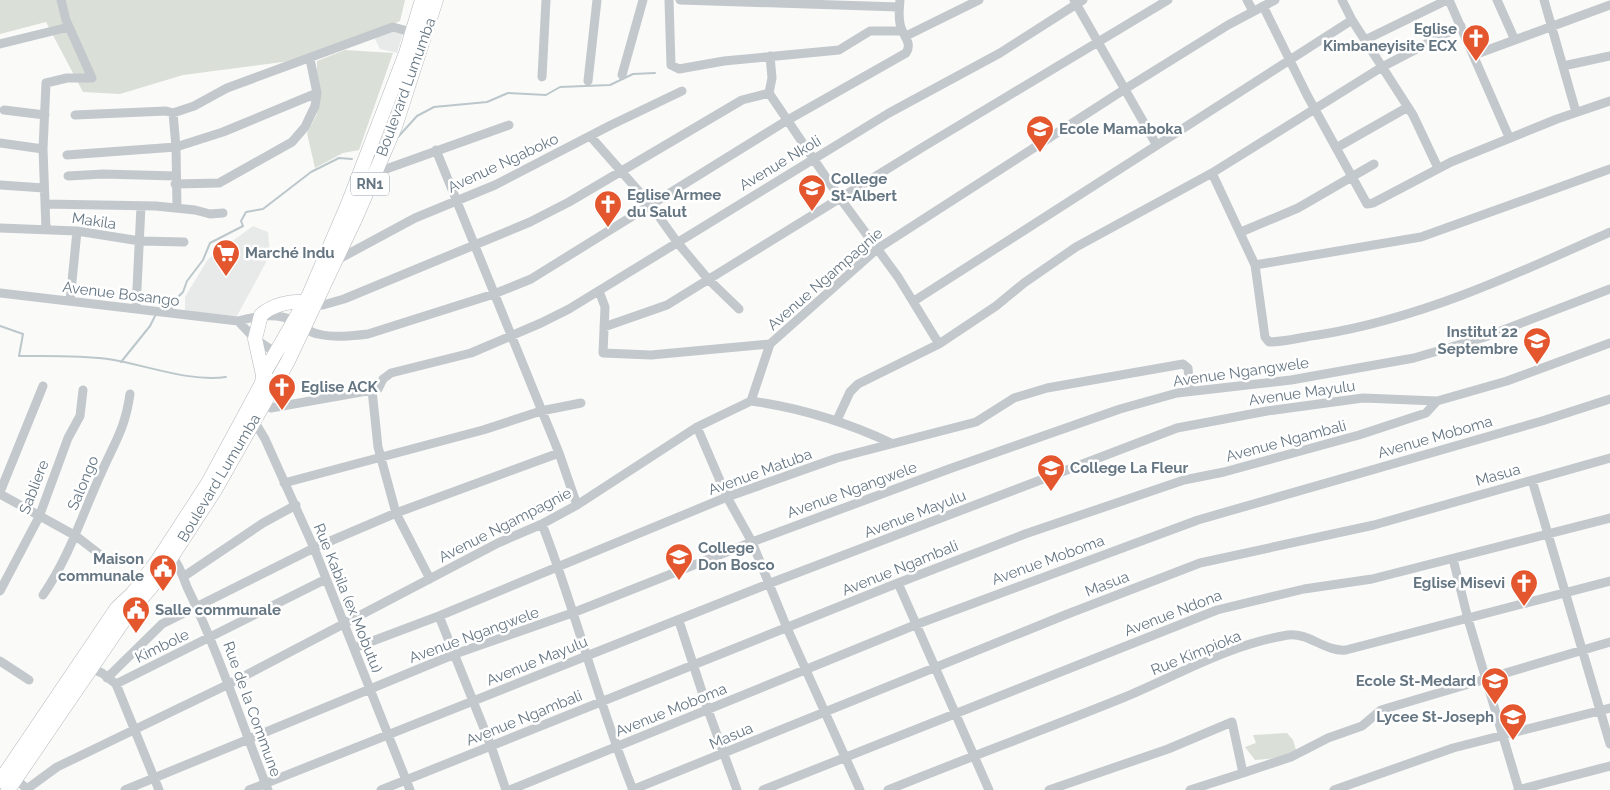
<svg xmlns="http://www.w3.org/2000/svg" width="1610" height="790" font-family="Raleway,sans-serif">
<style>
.built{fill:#e8e9e9}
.green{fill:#dadfd7}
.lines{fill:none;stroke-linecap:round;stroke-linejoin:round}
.stream{stroke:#bbc7cb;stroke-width:2}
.highway-casing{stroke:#b4b9bd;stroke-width:15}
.minor{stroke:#c3c8cc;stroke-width:9}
.highway{stroke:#fff;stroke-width:14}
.labels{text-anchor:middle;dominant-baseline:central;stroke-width:5;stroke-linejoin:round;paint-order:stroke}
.shield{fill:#fff;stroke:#939fa8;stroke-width:1}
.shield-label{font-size:14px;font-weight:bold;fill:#657683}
.poi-label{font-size:15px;font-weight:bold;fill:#657683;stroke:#fff;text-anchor:start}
.street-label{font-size:15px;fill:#657683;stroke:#fff}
</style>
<rect width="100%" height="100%" fill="#fafaf8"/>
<path class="built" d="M 389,29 L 404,30 L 397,53 L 380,49 L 375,39 Z
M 253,226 L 268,232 L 270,255 L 237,316 L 185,311 L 185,297 L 208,259 Z"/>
<path class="green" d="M 0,0 L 405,0 L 400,21 L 313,58 L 183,75 L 120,94 L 83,92 L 46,22 L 0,34 Z
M 345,50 L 393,53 L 359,150 L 343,153 L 315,168 L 307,133 L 317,114 L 317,61 Z
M 1287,733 L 1293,740 L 1296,750 L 1278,758 L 1255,760 L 1245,747 L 1256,743 L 1253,735 Z"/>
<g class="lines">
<path class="stream" d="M 398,137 L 417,116 L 434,107 L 487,102 L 508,93 L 546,95 L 560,87 L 610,85 L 633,74 L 655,73
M 168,309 L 172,308 L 176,299 L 183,292 L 187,281 L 203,260 L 210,243 L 243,226 L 241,221 L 246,212 L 263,209 L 311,172 L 339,158 L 352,159
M 0,326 L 23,334 L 19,356 C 49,356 78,355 108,359 C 147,365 187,382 226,377
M 121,362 L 150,326 L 156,314"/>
<g class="highway-casing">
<path id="highway" d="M 266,377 L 263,375 L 255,339 L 261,315 C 272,305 289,301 304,302
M 0,781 L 117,608 L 132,594 L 156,563 L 208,483 L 262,383 L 263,375 L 309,295 L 348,204 L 406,53 L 422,0
M 8,790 L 126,617 L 152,586 L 172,556 L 215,490 L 288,361 L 356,217 L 395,127 L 436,0"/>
</g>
<path class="minor" d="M 61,0 L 66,20 L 92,78
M 669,0 L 671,65 L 679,69 L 724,61 L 839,50 L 870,31 L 902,31
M 680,0 L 899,7
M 1074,0 L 1156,144
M 1247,0 L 1253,11
M 1342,0 L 1352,20 L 1413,115 L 1438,168
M 1449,0 L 1509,137
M 1497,0 L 1514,38
M 1544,0 L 1576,112
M 1263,6 L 1307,95 L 1367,204 L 1373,203 L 1451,162 L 1557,119 L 1610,101
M 906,36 L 979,0
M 1365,40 L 1447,0
M 0,44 L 69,27
M 1474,55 L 1610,5
M 1563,66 L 1610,56
M 622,75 L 643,0
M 542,77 L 546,0
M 588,81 L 597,0
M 769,93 L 840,198 L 898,277 L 939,344
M 769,93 L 772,78 L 770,56
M 4,110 L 45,115
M 173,113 L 176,147 L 177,208
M 75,115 L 166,111 L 173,113 L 194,106 L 227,88 L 393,27 L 411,32
M 591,137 L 650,204 L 677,242 L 708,279 L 739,309
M 0,143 L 43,149
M 1336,148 L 1408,107
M 436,150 L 559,453 L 577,505
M 67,155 L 176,147 L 223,132 L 317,93 L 310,59
M 375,173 L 509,125
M 1212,173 L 1255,265 L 1265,337 L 1269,342 C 1285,342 1302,337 1318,335 C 1420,319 1517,274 1610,232
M 68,176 L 103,174 L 175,176
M 175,184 L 219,183 L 292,142 L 305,127 L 315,106 L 317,93
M 0,185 L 44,188
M 45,204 L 156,206 L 195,210 L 210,214 L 223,213
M 0,228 L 77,231 L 140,241 L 184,242
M 46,229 L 43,149 L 46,83 L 67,78 L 92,78
M 1241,232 L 1298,208 L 1374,164
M 337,260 L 415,218 L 495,185 L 611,125 L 682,91
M 1255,265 L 1421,237 L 1610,169
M 599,291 L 605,307 L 603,353 L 651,355 L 770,344
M 0,293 L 238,321 C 257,316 277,312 294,321 C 303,326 308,332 318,334 C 334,338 352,336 368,334 L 494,294 L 531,279 L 786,121 L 906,53 C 912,44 905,38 902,30 C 898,22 899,9 900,0
M 70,301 L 77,231
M 914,301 L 1352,20
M 312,305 L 323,305 L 344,299 L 530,222 L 569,202 L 742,100 L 769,93
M 136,309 L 141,206
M 238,321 L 255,339 L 278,354
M 604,327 L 667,305 L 923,147 L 1168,0
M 372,390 L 378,447 L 396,513 L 430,579
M 751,401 C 801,408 846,422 891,443
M 271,408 L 378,389 L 383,379 L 391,373 L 471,353 L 541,323 L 569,309 L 889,113 L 1000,53 L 1083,0
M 256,419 L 256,424 L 265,439 L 314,548 L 410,790
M 837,420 L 850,392 L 858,384 L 939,344 L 996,306 L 1024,283 L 1076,247 L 1212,173 L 1382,67 L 1461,26
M 697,427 L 727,497 L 752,542 L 787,628 L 860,790
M 1532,480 L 1610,744
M 284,483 L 483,430 L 541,411 L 581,403
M 0,492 L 43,386
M 0,494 L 76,536 L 107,560
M 542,524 C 576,611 598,703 633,790
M 169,554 C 177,559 183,577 187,587 C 219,653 241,722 268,790
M 1453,559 L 1468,619 L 1519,790
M 183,577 L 263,523 L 296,505
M 898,583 L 989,790
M 0,591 L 39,517 L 68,438 L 80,416 L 83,390
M 43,595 C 70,556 83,512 103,469 C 116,440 125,428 130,394
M 439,616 L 491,746 L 506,790
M 679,621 L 708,710 L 737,790
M 354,648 L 439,616 L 727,497 L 837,458 L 976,422 L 1014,398 L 1047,388 L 1183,364 L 1188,368 L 1190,391
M 0,661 L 29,680
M 92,669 L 102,673 L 116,684 L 159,790
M 107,678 L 162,624 L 314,548 L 396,513 L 559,453
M 116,684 L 326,579
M 1243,773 L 1291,757 L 1328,738 L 1362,726 L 1381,710 L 1610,642
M 16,779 L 27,789 L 57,767 L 229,684 L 498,543 L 542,524 L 577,505 L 697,427 L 751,401 L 770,344 L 877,249 L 1125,89 L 1228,25 L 1275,0
M 125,790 L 455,654 L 575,612 L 752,542 L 949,469 L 1120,409 L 1177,393 L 1291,380 L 1414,358 L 1485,337 L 1610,289
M 249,790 L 768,584 L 1177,428 L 1267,411 L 1363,398 L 1437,401 L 1507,381 L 1610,343
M 381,790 L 898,583 L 1025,534 L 1184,480 L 1224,472 L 1359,435 L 1426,413 L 1437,401
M 510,790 L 915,625 L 1198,520 L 1542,421 L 1610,399
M 632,790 L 1065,615 L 1200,563 L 1374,525 L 1610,458
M 763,790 L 1217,610 L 1304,589 L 1372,579 L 1610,518
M 888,790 C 967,758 1046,729 1125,697 C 1178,675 1230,644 1288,635 C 1308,632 1325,652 1346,650 L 1610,581
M 1049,790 L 1168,749 L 1232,722 L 1243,773 L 1190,790
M 1334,790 L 1453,748 L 1610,708
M 1518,790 L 1610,766"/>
<use href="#highway" class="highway"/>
</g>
<defs>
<g id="church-pin" transform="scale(1.4375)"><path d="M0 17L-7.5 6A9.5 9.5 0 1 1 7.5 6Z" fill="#e4572e" stroke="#fff"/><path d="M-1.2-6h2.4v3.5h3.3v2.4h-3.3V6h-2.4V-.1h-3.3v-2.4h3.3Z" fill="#fff"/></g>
<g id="school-pin" transform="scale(1.4375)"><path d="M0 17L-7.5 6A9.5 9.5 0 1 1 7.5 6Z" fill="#e4572e" stroke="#fff"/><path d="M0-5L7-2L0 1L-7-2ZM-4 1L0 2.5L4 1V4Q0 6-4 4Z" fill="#fff"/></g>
<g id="supermarket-pin" transform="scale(1.4375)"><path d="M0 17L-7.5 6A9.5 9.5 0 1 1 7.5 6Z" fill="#e4572e" stroke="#fff"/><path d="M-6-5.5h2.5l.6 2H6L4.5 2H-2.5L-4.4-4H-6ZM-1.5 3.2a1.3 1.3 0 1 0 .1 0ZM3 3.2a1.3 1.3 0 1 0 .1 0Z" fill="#fff"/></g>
<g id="civic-pin" transform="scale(1.4375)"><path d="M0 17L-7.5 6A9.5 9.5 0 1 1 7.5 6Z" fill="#e4572e" stroke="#fff"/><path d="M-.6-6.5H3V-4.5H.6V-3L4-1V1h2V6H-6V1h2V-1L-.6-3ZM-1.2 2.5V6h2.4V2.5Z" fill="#fff"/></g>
</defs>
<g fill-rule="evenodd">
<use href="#church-pin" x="1476" y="38"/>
<use href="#school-pin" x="1040" y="129"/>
<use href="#school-pin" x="812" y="188"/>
<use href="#church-pin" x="608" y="204"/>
<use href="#supermarket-pin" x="226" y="253"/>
<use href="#school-pin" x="1537" y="341"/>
<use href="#church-pin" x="282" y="387"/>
<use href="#school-pin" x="1051" y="468"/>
<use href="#school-pin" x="679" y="557"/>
<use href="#civic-pin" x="163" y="568"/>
<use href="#church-pin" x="1524" y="583"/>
<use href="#civic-pin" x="136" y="610"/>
<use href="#school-pin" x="1495" y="681"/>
<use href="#school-pin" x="1513" y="717"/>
</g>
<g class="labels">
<rect class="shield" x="351" y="172.5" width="38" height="23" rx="4"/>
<g class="shield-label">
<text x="370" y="184">RN1</text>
</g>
<g class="poi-label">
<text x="1457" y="29" text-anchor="end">Eglise<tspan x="1457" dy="17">Kimbaneyisite ECX</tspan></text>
<text x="1059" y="129">Ecole Mamaboka</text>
<text x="831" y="179">College<tspan x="831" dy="17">St-Albert</tspan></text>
<text x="627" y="195">Eglise Armee<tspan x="627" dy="17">du Salut</tspan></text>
<text x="245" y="253">Marché Indu</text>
<text x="1518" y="332" text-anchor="end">Institut 22<tspan x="1518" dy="17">Septembre</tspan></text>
<text x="301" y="387">Eglise ACK</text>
<text x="1070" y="468">College La Fleur</text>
<text x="698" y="548">College<tspan x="698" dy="17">Don Bosco</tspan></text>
<text x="144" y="559" text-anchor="end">Maison<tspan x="144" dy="17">communale</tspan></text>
<text x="1505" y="583" text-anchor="end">Eglise Misevi</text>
<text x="155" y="610">Salle communale</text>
<text x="1476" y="681" text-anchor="end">Ecole St-Medard</text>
<text x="1494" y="717" text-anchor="end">Lycee St-Joseph</text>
</g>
<g class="street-label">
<text transform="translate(406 87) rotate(-70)">Boulevard Lumumba</text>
<text transform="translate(503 163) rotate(-25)">Avenue Ngaboko</text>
<text transform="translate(780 163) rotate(-31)">Avenue Nkoli</text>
<text transform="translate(94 221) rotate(8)">Makila</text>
<text transform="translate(825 279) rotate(-41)">Avenue Ngampagnie</text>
<text transform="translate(121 294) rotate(7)">Avenue Bosango</text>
<text transform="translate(1241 372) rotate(-8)">Avenue Ngangwele</text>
<text transform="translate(1302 393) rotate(-8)">Avenue Mayulu</text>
<text transform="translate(1435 437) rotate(-16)">Avenue Moboma</text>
<text transform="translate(1286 441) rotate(-15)">Avenue Ngambali</text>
<text transform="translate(760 472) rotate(-20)">Avenue Matuba</text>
<text transform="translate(1498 475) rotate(-16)">Masua</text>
<text transform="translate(219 478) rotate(-59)">Boulevard Lumumba</text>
<text transform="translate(83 483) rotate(-67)">Salongo</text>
<text transform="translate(34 487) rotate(-69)">Sabliere</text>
<text transform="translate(852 490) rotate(-20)">Avenue Ngangwele</text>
<text transform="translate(915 514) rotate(-21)">Avenue Mayulu</text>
<text transform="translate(505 525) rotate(-27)">Avenue Ngampagnie</text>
<text transform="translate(1048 560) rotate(-20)">Avenue Moboma</text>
<text transform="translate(900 568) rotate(-22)">Avenue Ngambali</text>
<text transform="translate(1107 584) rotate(-21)">Masua</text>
<text transform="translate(348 598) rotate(68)">Rue Kabila (ex Mobutu)</text>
<text transform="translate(1173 613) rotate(-21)">Avenue Ndona</text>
<text transform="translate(474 635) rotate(-20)">Avenue Ngangwele</text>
<text transform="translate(162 646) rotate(-26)">Kimbole</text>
<text transform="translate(1196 653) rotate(-22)">Rue Kimpioka</text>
<text transform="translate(537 661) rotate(-22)">Avenue Mayulu</text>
<text transform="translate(252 709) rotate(70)">Rue de la Commune</text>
<text transform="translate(671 710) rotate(-22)">Avenue Moboma</text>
<text transform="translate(524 718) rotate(-22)">Avenue Ngambali</text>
<text transform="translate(731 736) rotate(-23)">Masua</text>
</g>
</g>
</svg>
